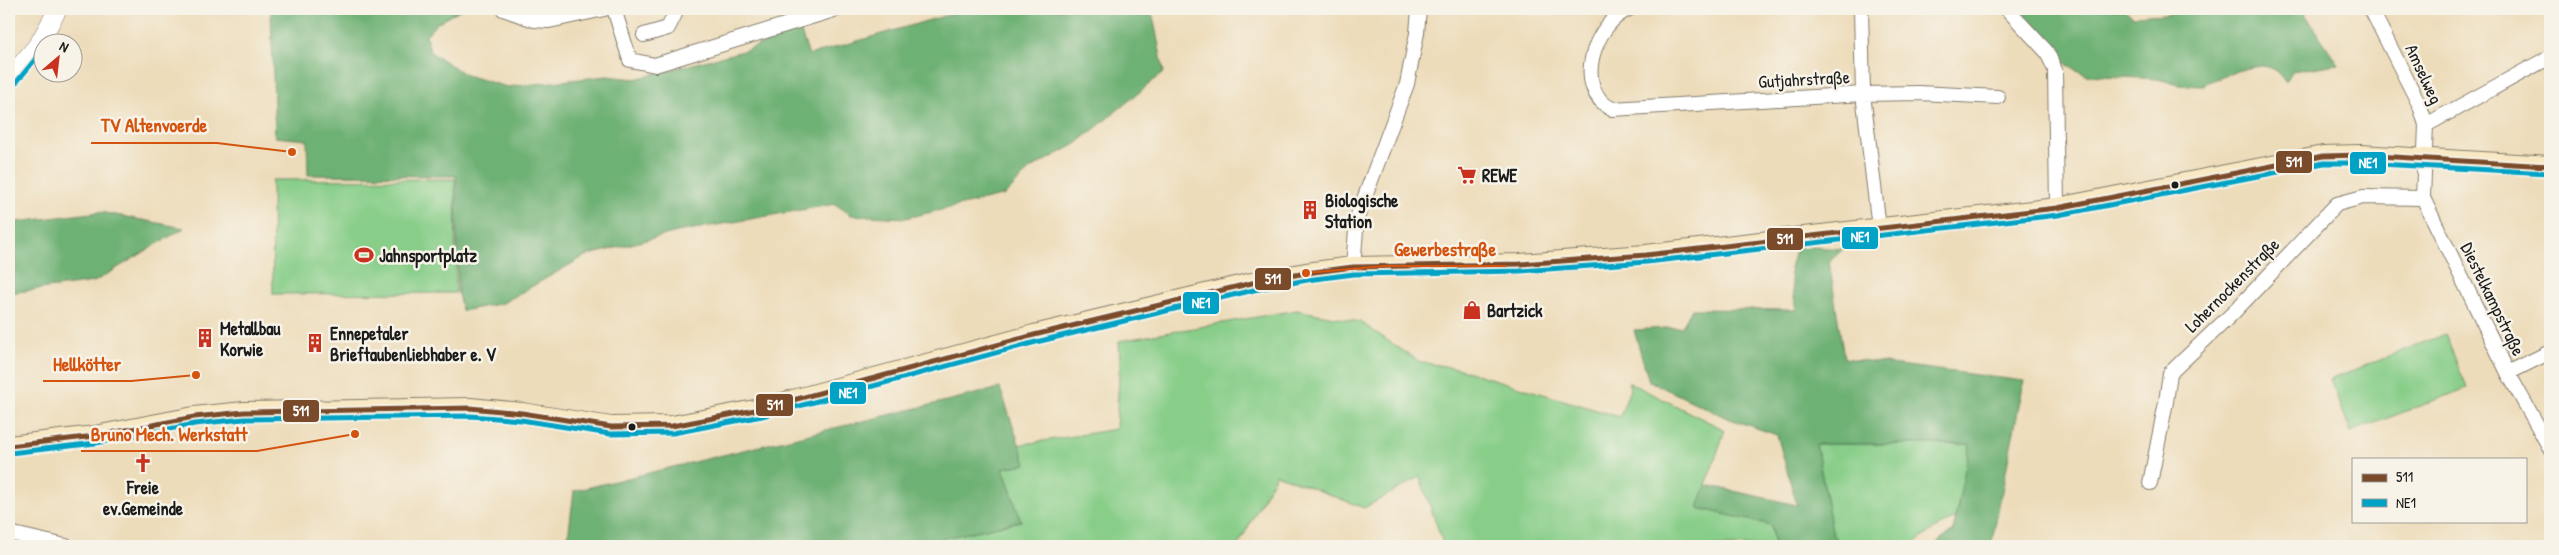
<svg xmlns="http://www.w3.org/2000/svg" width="2559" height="555" font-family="'Patrick Hand',sans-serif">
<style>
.green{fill:#88ce89;stroke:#527552}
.forest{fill:#6eb175;stroke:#456648}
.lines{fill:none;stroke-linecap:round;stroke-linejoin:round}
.minor-casing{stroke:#847c6b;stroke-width:16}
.tertiary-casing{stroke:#847c6b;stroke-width:19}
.secondary-casing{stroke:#847c6b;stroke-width:22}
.minor{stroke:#fff;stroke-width:14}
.tertiary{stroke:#fff;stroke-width:18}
.secondary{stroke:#f8e8c3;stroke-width:20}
.bus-1-casing{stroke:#f7f3e8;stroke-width:9}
.bus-2-casing{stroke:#f7f3e8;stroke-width:9}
.bus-1{stroke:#7a4b2a;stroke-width:5}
.bus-2{stroke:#01a2c5;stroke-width:5}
.bus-dot{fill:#1c1c1c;stroke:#f7f3e8;stroke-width:2}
.labels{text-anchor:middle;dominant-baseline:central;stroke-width:5;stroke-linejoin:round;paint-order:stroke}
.street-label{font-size:18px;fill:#1c1c1c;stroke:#f7f3e8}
.poi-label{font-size:18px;font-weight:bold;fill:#1c1c1c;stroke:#f7f3e8;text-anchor:start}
.leader{fill:none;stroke:#d4530e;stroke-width:2}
.callout-dot{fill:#d4530e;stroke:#f7f3e8;stroke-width:2}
.callout-label{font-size:19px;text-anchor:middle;font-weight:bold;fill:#d4530e;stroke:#f7f3e8;stroke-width:5;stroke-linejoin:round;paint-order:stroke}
.line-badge{stroke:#f7f3e8;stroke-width:2}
.badge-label{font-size:14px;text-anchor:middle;font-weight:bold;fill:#fff}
</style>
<rect width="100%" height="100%" fill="#f7f3e8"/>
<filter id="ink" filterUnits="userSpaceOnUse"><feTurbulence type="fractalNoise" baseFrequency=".02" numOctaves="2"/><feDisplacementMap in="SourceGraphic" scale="10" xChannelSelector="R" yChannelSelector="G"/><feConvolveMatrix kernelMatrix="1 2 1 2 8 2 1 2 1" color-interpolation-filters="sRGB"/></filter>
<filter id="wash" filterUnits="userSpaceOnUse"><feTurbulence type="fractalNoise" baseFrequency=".0096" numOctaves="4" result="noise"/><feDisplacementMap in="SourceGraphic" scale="20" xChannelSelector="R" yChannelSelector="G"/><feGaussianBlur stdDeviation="1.12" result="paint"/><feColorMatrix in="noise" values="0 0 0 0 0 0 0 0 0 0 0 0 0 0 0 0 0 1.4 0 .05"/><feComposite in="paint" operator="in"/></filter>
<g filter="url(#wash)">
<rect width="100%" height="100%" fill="#eddcba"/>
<path class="green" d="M 455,179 L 456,293 L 273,294 L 272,180 Z
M 1297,310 L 1360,322 L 1420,362 L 1456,368 L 1620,417 L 1630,389 L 1628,382 L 1725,430 L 1698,508 L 1771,525 L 1774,546 L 1444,546 L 1420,477 L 1364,508 L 1276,474 L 1238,546 L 909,546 L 1021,521 L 1003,468 L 1026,464 L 1019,445 L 1116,429 L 1120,360 L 1119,341 Z
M 2445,334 L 2467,388 L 2351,432 L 2330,379 Z
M 1816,444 L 1971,444 L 1955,518 L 1932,530 L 1911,546 L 1845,546 L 1833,536 Z"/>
<path class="forest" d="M 271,9 L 461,9 L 436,24 L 426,35 L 430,52 L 466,75 L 507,87 L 607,76 L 635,79 L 743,51 L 800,30 L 809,55 L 968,9 L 1132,9 L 1153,16 L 1164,72 L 1076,144 L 1030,169 L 1005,195 L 906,218 L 851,215 L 835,204 L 677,232 L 585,256 L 503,303 L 462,311 L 458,294 L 456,176 L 308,175 L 307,140 L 275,137 Z
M 2012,9 L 2123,9 L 2133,16 L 2246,9 L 2306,9 L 2305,14 L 2338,64 L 2292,71 L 2286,82 C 2267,50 2235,75 2207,82 L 2204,86 L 2179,85 L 2158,79 L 2086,75 L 2061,61 Z
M 100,212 L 184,228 L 94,282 L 9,293 L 9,223 Z
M 1796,246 L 1843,249 L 1829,262 L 1844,358 L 2024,381 L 1991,546 L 1933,546 L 1953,531 L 1970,444 L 1816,444 L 1833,536 L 1845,546 L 1774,546 L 1771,525 L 1698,508 L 1706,485 L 1797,505 L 1777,435 L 1727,418 L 1649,381 L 1634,330 L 1682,327 L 1692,309 L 1796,310 L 1790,269 Z
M 1000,388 L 1026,464 L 1003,468 L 1021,521 L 908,546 L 567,546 L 574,491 Z"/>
</g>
<g filter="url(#ink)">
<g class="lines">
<g class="minor-casing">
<path id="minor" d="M 503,9 L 534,20 L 549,21 L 604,9
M 614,9 L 630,60 L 655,65 L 837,9
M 1629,9 C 1594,23 1572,89 1612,109 L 1863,94 L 1919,93 L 1998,97
M 1861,9 L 1863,94 L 1879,228
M 2007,9 L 2047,52 L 2055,70 L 2057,208
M 2371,9 L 2420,106 L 2426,125 L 2423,198 L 2508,373 L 2550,448
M 644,35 L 668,28 L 675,14 L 674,9
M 2426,125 L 2550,57
M 1353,267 L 1357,218 L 1407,84 L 1417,33 L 1419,9
M 2508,373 L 2550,352
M 2150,483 L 2166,402 L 2170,373 L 2232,314 L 2337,204 L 2363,197 L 2423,198
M 9,533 L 66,546"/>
</g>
<g class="tertiary-casing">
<path id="tertiary" d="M 9,79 L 39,43 L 58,9"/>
</g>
<g class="secondary-casing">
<path id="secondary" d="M 9,446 L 95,436 L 194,417 L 244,412 L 470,408 L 522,413 L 611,427 L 672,426 L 760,409 L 1034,335 L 1252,283 L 1306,273 L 1353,267 L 1520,264 L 1646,255 L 1935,222 L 2057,208 L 2323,156 L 2360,155 L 2550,166"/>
</g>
<use href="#minor" class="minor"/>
<use href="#tertiary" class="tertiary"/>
<use href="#secondary" class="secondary"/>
<g class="bus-1-casing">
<path id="bus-1" d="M 9,446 L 95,436 L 194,417 L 244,412 L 470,408 L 522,413 L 611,427 L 672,426 L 760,409 L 1034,335 L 1252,283 L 1306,273 L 1353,267 L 1520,264 L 1646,255 L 2057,208 L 2323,156 L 2360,155 L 2550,166"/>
</g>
<g class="bus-2-casing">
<path id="bus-2" d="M 15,84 L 42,51
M 10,453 L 96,443 L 195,424 L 244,419 L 470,416 L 521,420 L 610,434 L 673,433 L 762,416 L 1036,342 L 1254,290 L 1307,280 L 1354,274 L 1520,271 L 1647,262 L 2058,215 L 2324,163 L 2360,163 L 2550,173"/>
</g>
<use href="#bus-1" class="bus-1"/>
<use href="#bus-2" class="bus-2"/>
</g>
</g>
<defs>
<g id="supermarket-bare" transform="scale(1.5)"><path d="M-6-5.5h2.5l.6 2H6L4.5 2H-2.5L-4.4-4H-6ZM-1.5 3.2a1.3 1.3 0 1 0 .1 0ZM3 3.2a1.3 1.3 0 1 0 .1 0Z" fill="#c8321e" stroke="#f7f3e8" stroke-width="2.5" paint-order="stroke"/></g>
<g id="building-bare" transform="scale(1.5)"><path d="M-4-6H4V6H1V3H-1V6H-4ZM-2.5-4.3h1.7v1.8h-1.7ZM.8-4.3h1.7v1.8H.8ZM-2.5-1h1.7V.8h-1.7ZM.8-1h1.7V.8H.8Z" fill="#c8321e" stroke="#f7f3e8" stroke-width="2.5" paint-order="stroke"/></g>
<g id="stadium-bare" transform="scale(1.5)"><path d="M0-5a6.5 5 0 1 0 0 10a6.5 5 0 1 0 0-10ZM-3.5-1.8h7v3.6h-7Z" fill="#c8321e" stroke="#f7f3e8" stroke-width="2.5" paint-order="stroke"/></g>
<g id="shop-bare" transform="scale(1.5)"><path d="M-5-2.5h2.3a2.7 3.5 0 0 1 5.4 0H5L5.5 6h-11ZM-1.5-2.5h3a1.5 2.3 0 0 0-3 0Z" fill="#c8321e" stroke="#f7f3e8" stroke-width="2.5" paint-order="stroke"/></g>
<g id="church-bare" transform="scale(1.5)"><path d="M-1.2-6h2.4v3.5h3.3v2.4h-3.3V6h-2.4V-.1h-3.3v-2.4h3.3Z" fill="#c8321e" stroke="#f7f3e8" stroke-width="2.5" paint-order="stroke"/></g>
</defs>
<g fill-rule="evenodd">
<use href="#supermarket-bare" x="1467" y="175"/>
<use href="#building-bare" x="1310" y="210"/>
<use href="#stadium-bare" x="364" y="255"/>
<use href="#shop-bare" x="1472" y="310"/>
<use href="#building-bare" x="205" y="338"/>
<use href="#building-bare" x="315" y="343"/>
<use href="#church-bare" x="143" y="463"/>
</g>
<g class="bus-dot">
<circle cx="2175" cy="185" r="4.5"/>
<circle cx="632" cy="427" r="4.5"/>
</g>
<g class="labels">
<g class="street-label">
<text transform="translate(2424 74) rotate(65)">Amselweg</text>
<text transform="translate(1804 79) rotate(-3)">Gutjahrstraße</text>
<text transform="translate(2232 285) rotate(-45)">Lohernockenstraße</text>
<text transform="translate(2493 299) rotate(64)">Diestelkampstraße</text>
</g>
<g class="poi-label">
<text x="1482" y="175">REWE</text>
<text x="1325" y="200">Biologische<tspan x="1325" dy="21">Station</tspan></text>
<text x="379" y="255">Jahnsportplatz</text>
<text x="1487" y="310">Bartzick</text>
<text x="220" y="328">Metallbau<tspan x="220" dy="21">Korwie</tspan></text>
<text x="330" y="333">Ennepetaler<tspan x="330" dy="21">Brieftaubenliebhaber e. V</tspan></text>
<text x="143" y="487" text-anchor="middle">Freie<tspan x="143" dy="21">ev.Gemeinde</tspan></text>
</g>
</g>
<path class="leader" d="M292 152L217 143H91M1306 273L1384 266H1506M196 375L131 381H43M355 434L257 451H81"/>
<g class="callout-dot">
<circle cx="292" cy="152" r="5"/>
<circle cx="1306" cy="273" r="5"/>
<circle cx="196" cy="375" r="5"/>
<circle cx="355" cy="434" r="5"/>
</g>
<g class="callout-label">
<text x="154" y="132">TV Altenvoerde</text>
<text x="1445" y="256">Gewerbestraße</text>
<text x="87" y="371">Hellkötter</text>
<text x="169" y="441">Bruno Mech. Werkstatt</text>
</g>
<g class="line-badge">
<rect x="2275" y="150" width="38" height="24" rx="5" fill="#7a4b2a"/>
<rect x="2349" y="151" width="38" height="24" rx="5" fill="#01a2c5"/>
<rect x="1841" y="226" width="38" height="24" rx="5" fill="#01a2c5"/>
<rect x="1766" y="227" width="38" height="24" rx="5" fill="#7a4b2a"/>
<rect x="1254" y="267" width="38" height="24" rx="5" fill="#7a4b2a"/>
<rect x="1182" y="291" width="38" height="24" rx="5" fill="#01a2c5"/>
<rect x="829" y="381" width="38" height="24" rx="5" fill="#01a2c5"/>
<rect x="755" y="393" width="39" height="24" rx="5" fill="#7a4b2a"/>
<rect x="282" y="399" width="38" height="24" rx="5" fill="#7a4b2a"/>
</g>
<g class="badge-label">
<text x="2294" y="167">511</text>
<text x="2368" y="168">NE1</text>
<text x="1860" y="242">NE1</text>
<text x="1785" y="244">511</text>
<text x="1273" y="284">511</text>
<text x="1201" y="308">NE1</text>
<text x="848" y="398">NE1</text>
<text x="775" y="410">511</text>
<text x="301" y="416">511</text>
</g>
<rect width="2559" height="555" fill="none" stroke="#f7f3e8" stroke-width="30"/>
<rect x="2352" y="458" width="175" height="65" fill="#f7f3e8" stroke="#9f9d96"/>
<rect x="2362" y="474" width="25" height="8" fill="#7a4b2a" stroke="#9f9d96"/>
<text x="2396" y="482" font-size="15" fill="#1c1c1c">511</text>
<rect x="2362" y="499" width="25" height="8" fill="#01a2c5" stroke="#9f9d96"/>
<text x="2396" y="508" font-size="15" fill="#1c1c1c">NE1</text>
<g transform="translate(58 58) rotate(28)"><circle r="24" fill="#f7f3e8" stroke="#9f9d96"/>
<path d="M0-4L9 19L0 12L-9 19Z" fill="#c8321e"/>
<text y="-8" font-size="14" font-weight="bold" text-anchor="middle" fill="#1c1c1c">N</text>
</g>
</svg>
